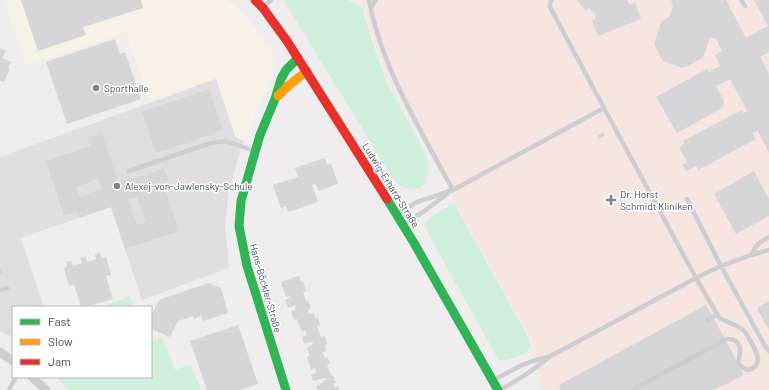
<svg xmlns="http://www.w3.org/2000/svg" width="769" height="390" font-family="Barlow,sans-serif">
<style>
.commercial{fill:#f7f2e8}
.education{fill:#e0dee0}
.medical{fill:#f7e5e2}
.green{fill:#d0f0dd}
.building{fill:#d6d5d7;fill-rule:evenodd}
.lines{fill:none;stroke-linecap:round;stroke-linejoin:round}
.lane{stroke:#ccced2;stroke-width:4.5}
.street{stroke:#ccced2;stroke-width:9}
.fast{stroke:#30b455;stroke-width:9}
.slow{stroke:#ff9f0a;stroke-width:9}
.jam{stroke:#e5322d;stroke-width:9}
.poi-dot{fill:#80868f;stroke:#fff;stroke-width:1.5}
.labels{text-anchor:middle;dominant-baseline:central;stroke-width:3;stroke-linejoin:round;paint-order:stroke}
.poi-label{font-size:10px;fill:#444f5c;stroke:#fff;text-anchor:start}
.street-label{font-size:10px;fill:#444f5c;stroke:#fff}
</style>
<rect width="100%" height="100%" fill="#efeded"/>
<path class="commercial" d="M 4,0 L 227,0 L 240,10 L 256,29 L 274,55 L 275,67 L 244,141 L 235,136 L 216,79 L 150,102 L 126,33 L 27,66 Z"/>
<path class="education" d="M 216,79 L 235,136 L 243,141 L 228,194 L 225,227 L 229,268 L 142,300 L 111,207 L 21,238 L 44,307 L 13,307 L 13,337 L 0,331 L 0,157 Z"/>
<path class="medical" d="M 362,0 L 769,0 L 769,390 L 544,390 L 539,376 L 537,359 L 537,350 L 458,208 L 450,191 L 390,82 L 374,41 Z"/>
<path class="green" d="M 285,0 L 347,0 L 362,7 L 372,41 L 386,81 L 422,147 L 428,160 L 428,172 L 426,183 L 420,188 L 412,189 L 403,187 L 398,184 L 394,180 L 284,1 Z
M 451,204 L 455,205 L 526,333 C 527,337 530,342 530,346 C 528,356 509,359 501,361 L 497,357 L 425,228 L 424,225 L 430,218 Z
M 130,296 L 134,307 L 102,307 Z
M 162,337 L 175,370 L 191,364 L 201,390 L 70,390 L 55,377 L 151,377 L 151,341 Z"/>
<path class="building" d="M 21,0 L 141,0 L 143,8 L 83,27 L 86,35 L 38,51 Z
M 577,0 L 627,0 L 630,5 L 635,2 L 641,19 L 598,36 L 592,20 L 596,19 L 594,13 L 589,8 L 586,11 Z
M 671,0 L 726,0 L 746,38 L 768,26 L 754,0 L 769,0 L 769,52 L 760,57 L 769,74 L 769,153 L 758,131 L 752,133 L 756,139 L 698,170 L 696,166 L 686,171 L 682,165 L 687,162 L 679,147 L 684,144 L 683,141 L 742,110 L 743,113 L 747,111 L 730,79 L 716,86 L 724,101 L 722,108 L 677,133 L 656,97 L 707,69 L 709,72 L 720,66 L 715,55 L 722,51 L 716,39 L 710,37 L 703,58 L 683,68 L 663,61 L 654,44 L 661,22 L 670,16 L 673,5 Z
M 115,39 L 120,54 L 125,52 L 141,99 L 67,124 L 46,62 Z
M 0,48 L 6,51 L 2,58 L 11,62 L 8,68 L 10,69 L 4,82 L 0,81 Z
M 209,89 L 223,130 L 156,153 L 142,112 Z
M 603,132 L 605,135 L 599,139 L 597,136 Z
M 102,133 L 119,184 L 164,168 L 169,182 L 163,183 L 179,231 L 125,249 L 111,207 L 78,218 L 76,212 L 64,216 L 46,161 L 91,146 L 89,138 ZM 98,179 L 102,189 L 80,197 L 76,187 ZM 137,197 L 146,222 L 137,225 L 128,200 Z
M 325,158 L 327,165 L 331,163 L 338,184 L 319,191 L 316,184 L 312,185 L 318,202 L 288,212 L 286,206 L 281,208 L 273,185 L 298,177 L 295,168 Z
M 754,171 L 769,199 L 769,216 L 736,234 L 714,194 Z
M 100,253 L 102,258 L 106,257 L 111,275 L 106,276 L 113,299 L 85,307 L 81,307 L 74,284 L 69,286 L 64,268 L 67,267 L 66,262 L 71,261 L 73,266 L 82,263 L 80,258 L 86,256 L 87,262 L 96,259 L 95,254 Z
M 0,265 L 3,274 L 0,275 Z
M 299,276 L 301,282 L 303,281 L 306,291 L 303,292 L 306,301 L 308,300 L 311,308 L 308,310 L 309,314 L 314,313 L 315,319 L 318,318 L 320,325 L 317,326 L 321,337 L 325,336 L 327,344 L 325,345 L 326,351 L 322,352 L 325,358 L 327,357 L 330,363 L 327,365 L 331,375 L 333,375 L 336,383 L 333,383 L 335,388 L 338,386 L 339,390 L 317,390 L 316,386 L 322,383 L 326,379 L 324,378 L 313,381 L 311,375 L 316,373 L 315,368 L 311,370 L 307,357 L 310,356 L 307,348 L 312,345 L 313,341 L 304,344 L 302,337 L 307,335 L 305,330 L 302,332 L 297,319 L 294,320 L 291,311 L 295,310 L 296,305 L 288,308 L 285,300 L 290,298 L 290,296 L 286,297 L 281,282 Z
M 208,283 L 221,288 L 228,313 L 203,321 L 201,316 L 194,319 L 193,316 L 178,321 L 170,337 L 151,329 L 151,316 L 159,300 Z
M 769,301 L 769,330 L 757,308 Z
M 706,305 L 725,339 L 744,375 L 714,390 L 561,390 L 559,385 Z
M 238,325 L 258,384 L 240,390 L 207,390 L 190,341 Z"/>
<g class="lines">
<path class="lane" d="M 369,0 C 382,69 420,129 453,190
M 551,0 L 550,4 L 550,7 L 604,108
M 741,0 L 745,6
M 264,7 L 271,0
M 371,7 L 376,0
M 129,171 L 211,143 L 226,141 L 254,151
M 687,199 L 721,266 L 765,346 L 769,351
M 397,214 L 417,202 L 453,190 L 604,108 L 696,278 L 718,316 L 721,319 C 729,323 738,325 744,331 C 747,334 749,338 751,342 C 756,351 765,367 747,370 L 742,367 L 738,363 C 741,353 743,338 727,339 L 632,390
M 404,224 L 423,212 L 447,194
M 751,255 C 755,246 760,242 769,237
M 0,290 L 7,288
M 708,320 L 713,317 L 717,314
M 494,380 C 512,370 529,360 549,357
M 9,390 L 16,377
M 500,390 C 518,380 534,370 549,357 L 696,278 L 721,266 L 751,255 L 769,250"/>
<path class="street" d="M 0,352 L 13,361
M 32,377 L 46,390"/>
<path class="fast" d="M 387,199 L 414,243 L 498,390
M 286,390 L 247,266 L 239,226 L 241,201 L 260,135 L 275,99 L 281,79 L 286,70 L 298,58"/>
<path class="slow" d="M 278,96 L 288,86 L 307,71"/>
<path class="jam" d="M 255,0 L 263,8 L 287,41 L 387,199"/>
</g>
<g class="poi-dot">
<circle cx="96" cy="88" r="4"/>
<circle cx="117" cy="186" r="4"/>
<path d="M609 194h4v4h4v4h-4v4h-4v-4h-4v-4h4z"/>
</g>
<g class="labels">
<g class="poi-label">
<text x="104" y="88">Sporthalle</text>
<text x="125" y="186">Alexej-von-Jawlensky-Schule</text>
<text x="620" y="194">Dr. Horst<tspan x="620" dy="12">Schmidt Kliniken</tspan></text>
</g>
<g class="street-label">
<text transform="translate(391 185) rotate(58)">Ludwig-Erhard-Straße</text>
<text transform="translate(266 288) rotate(74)">Hans-Böckler-Straße</text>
</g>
</g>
<rect x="12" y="306" width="140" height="72" fill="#ffffff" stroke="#b4b9be"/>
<rect x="20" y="319" width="20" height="6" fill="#30b455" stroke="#b4b9be"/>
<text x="48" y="326" font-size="12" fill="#444f5c">Fast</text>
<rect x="20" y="339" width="20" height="6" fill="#ff9f0a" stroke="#b4b9be"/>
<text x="48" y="346" font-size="12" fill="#444f5c">Slow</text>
<rect x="20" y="359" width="20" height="6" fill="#e5322d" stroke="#b4b9be"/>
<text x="48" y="366" font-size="12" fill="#444f5c">Jam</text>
</svg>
